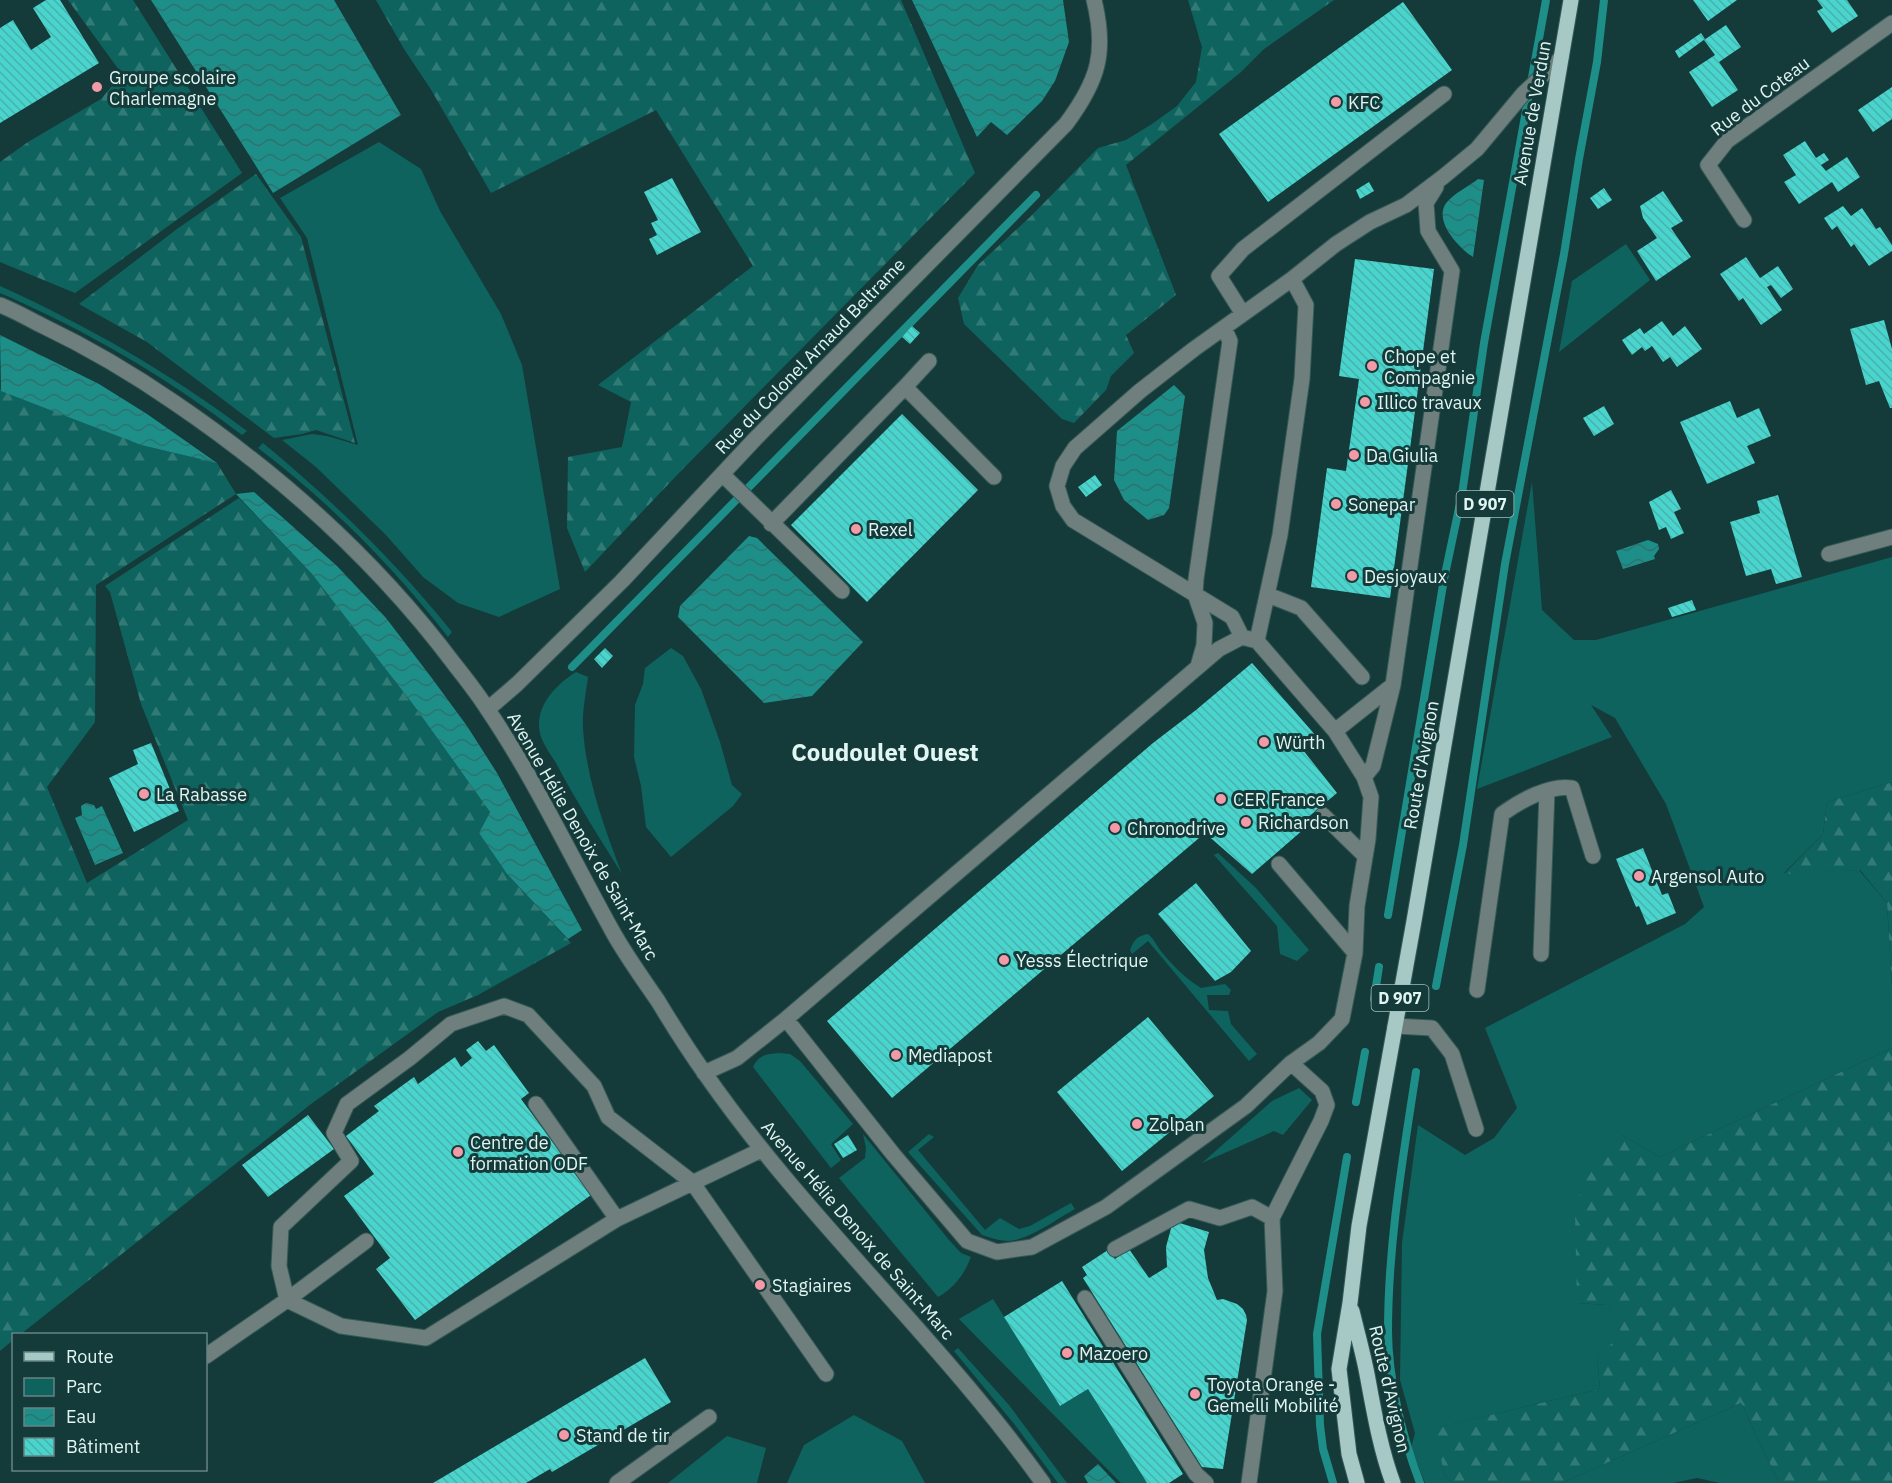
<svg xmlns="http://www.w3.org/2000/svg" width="1892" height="1483" font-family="'IBM Plex Sans',sans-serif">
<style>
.green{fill:#0e635f}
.forest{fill:url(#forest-firs)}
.water{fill:url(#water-waves)}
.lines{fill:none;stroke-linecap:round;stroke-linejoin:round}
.stream{stroke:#1e8e89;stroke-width:8}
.building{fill:url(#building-back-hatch)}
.minor-casing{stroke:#355957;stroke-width:17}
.major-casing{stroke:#355957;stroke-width:17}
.minor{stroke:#6e7f7d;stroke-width:15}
.major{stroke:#a6c9c6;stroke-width:15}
.poi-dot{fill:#f39aa8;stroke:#143b39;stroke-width:2}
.labels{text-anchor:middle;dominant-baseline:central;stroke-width:6;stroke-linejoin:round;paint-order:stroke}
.shield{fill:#143b39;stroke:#a4bdbb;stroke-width:1.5}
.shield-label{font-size:16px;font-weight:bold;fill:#e1f5f3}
.poi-label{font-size:18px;fill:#e1f5f3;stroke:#143b39;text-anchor:start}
.street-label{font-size:18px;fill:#e1f5f3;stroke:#143b39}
.district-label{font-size:24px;font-weight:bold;fill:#e1f5f3;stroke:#143b39}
</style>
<defs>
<pattern id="forest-firs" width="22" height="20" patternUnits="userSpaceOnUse" patternTransform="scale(1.5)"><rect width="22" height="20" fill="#0e635f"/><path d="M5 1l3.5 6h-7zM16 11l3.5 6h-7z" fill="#317a76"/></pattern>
<pattern id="water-waves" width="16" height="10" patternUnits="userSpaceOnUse" patternTransform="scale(1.5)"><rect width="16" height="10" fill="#1e8e89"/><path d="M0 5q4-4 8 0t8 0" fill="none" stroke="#2d736f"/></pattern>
<pattern id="building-back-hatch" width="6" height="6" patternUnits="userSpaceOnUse" patternTransform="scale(1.5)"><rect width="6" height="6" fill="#49d5cd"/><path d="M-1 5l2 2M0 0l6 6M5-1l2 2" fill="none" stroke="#48b2ac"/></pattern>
</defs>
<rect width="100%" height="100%" fill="#143b39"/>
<path class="green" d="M 379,142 L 421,169 L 440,211 L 501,314 L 522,365 L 560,589 L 499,617 L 458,603 L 423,577 L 386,535 L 316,467 L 282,440 L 312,434 L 327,436 L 358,445 L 307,238 L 280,198 Z
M 1626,244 L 1650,280 L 1559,352 L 1572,281 Z
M 0,286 C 88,326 170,373 247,431 L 242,435 C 168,378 86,330 0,293 Z
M 263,443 C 332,500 396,562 452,632 L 448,637 C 393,566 329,502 258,448 Z
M 1532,482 L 1542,610 L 1574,640 L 1596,640 L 1892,557 L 1892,782 L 1827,802 L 1823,834 L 1784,873 L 1859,870 L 1887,903 L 1892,986 L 1892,1048 L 1660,1157 L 1622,1135 L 1577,1303 L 1608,1305 L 1623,1335 L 1597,1357 L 1600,1389 L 1436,1428 L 1444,1474 L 1452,1483 L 1425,1483 L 1411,1448 L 1415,1433 L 1400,1380 L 1402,1243 L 1418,1125 L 1465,1155 L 1494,1138 L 1517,1108 L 1485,1028 L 1685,924 L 1704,907 L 1666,804 L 1615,718 L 1591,705 L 1612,737 L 1477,789 Z
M 671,648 L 683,656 L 701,689 L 720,742 L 732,785 L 742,794 L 733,806 L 671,857 L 646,827 L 641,786 L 634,757 L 635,705 L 643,684 L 645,668 Z
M 576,672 L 588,677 C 586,693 582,711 583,728 C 586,778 604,827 622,874 C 599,837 576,801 556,763 C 549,752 539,739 539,726 C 538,703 558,683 576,672 Z
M 1218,853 L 1256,888 L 1309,950 L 1297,961 L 1280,954 L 1277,926 L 1214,855 Z
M 1148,934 C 1154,939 1156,944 1160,950 C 1171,964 1186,979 1201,988 L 1225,984 L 1231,990 L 1229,995 L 1207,995 L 1209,1010 L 1228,1011 L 1231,1024 L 1257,1054 L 1249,1061 L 1148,941 L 1132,954 L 1130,950 C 1134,940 1137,936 1148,934 Z
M 779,1053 L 790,1054 L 800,1061 L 853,1124 L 831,1144 L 841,1160 L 831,1168 L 753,1067 C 759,1055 766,1054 779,1053 Z
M 1299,1088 L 1312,1100 L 1283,1135 L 1274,1131 L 1202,1163 L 1272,1101 Z
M 863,1134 L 949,1240 L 961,1253 L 971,1257 C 964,1275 954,1288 938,1297 L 839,1178 L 865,1158 L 866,1148 Z
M 929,1134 L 934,1137 L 918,1150 L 985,1230 L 1000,1218 L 1019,1229 L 1030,1226 L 1071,1203 L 1075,1209 C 1057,1219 1034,1236 1015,1240 C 1004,1243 992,1238 982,1235 L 908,1152 Z
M 993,1299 L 1060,1406 L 1088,1389 L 1147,1483 L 1121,1483 L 959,1319 Z
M 958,1348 L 1009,1405 L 1067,1483 L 1058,1483 L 1015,1425 L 954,1351 Z
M 1741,1403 L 1779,1483 L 1720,1483 L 1697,1478 L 1673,1483 L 1562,1483 Z
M 854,1415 L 902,1441 L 925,1483 L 787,1483 L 804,1445 Z
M 727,1436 L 766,1448 L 757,1483 L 668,1483 Z"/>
<path class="forest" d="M 68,0 L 133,0 L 242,173 L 75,293 L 0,262 L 0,162 L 28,142 L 101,99 L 122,74 Z
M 376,0 L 901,0 L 975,173 L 677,475 L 585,572 L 567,528 L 568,457 L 622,447 L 631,402 L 598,385 L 753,266 L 656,110 L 491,193 L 430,88 L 404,49 Z
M 1188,0 L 1334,0 L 1264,49 L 1241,72 L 1126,165 L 1176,295 L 1126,335 L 1134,353 L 1111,376 L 1106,390 L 1074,423 L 1062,419 L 964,324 L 958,298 L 978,265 L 1030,217 L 1098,148 L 1126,140 L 1152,124 L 1177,106 L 1196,82 L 1202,47 Z
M 256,174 L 301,237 L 355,443 L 316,430 L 302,434 L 274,438 L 147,342 L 79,304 L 177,229 Z
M 0,389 L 141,445 L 217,463 L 236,494 L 96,585 L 95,722 L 47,787 L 87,883 L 188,820 L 141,704 L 110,592 L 105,586 L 239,498 L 312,574 L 415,707 L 490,812 L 479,833 L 507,874 L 571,943 L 478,995 L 438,1012 L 311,1104 L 21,1334 L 14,1334 L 13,1340 L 0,1351 Z
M 1892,782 L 1892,986 L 1887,903 L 1860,870 L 1784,874 L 1823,834 L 1827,802 Z
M 1892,1048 L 1892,1483 L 1779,1483 L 1741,1403 L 1562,1483 L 1452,1483 L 1444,1474 L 1435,1428 L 1600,1389 L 1597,1357 L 1622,1334 L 1608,1305 L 1577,1303 L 1575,1213 L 1589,1155 L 1622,1135 L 1660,1157 Z"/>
<path class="water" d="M 151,0 L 334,0 L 401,115 L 273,193 Z
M 912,0 L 1063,0 L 1069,42 L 1055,81 L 1042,101 L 1007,135 L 991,122 L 977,137 Z
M 1478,179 L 1484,180 L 1473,257 C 1459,248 1432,220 1447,202 C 1455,193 1469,186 1478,179 Z
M 0,335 L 99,384 L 147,414 L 217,463 L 141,445 L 1,391 Z
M 1174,385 L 1185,396 L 1169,508 L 1164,515 L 1148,520 L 1124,500 L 1114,480 L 1117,431 Z
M 254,492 L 337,566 L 386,618 L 431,677 L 467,726 L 497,773 L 582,930 L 568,939 L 507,874 L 479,833 L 490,812 L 415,707 L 312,574 L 236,494 Z
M 749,536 L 757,538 L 863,642 L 812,696 L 764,703 L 678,617 L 680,606 Z
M 1648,540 L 1658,544 L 1659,549 L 1654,556 L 1655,559 L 1623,569 L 1616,551 Z
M 86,803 L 94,805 L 96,809 L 102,806 L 123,853 L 95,865 L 75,818 L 82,815 L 81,806 Z
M 1098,1464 L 1116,1483 L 1088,1483 L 1084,1476 Z"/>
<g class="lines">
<path class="stream" d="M 572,667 L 1036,195
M 1388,915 L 1444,579 L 1462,494 L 1484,343 L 1546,0
M 1436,986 L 1463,845 L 1505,564 L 1564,254 L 1579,159 L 1597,62 L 1604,0
M 1374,999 L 1379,967
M 1416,1072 C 1403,1157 1388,1244 1388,1331 C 1388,1379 1403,1439 1420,1483
M 1356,1102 L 1365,1052
M 1333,1483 L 1323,1449 L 1320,1425 L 1317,1334 L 1347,1157"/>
</g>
<path class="building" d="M 46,0 L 60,0 L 99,63 L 0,123 L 0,28 L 13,20 L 31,50 L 51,37 L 33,8 Z
M 1693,0 L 1737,0 L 1708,21 Z
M 1817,0 L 1847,0 L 1858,16 L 1832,33 L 1817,11 L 1823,8 Z
M 1403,2 L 1452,70 L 1268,202 L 1219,134 Z
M 1726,25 L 1741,47 L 1719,62 L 1738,90 L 1712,107 L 1689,72 L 1715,55 L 1704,40 Z
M 1701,33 L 1705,39 L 1679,58 L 1675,51 Z
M 1892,87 L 1892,119 L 1873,132 L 1858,110 Z
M 1805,141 L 1816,158 L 1824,153 L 1829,160 L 1821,165 L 1826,171 L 1847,157 L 1860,177 L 1838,192 L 1832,182 L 1799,204 L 1784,182 L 1796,175 L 1783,155 Z
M 672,178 L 701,232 L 657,255 L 649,239 L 657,235 L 651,223 L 658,220 L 644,192 Z
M 1369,182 L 1374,191 L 1360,199 L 1356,190 Z
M 1604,188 L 1612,200 L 1598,209 L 1590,198 Z
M 1663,191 L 1683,221 L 1671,228 L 1691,257 L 1656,281 L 1637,251 L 1657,238 L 1643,218 L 1640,206 Z
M 1843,206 L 1851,216 L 1862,208 L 1876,229 L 1880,227 L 1892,245 L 1892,251 L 1869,266 L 1854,244 L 1851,247 L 1837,226 L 1832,230 L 1824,218 Z
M 1746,257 L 1760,278 L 1778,266 L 1793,289 L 1781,298 L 1771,285 L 1767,287 L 1782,310 L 1761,325 L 1743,298 L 1739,301 L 1720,274 Z
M 1355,259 L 1434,269 L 1390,598 L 1311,587 L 1327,468 L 1346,471 L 1359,379 L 1339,376 Z
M 1884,320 L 1892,349 L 1892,408 L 1890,408 L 1879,381 L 1866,385 L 1850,329 Z
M 1662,321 L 1673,336 L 1685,326 L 1702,349 L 1677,367 L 1670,357 L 1663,362 L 1652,346 L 1645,351 L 1642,347 L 1632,355 L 1622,340 L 1640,328 L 1644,334 Z
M 912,326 L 920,333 L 910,344 L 902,337 Z
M 1730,401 L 1737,418 L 1759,408 L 1771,436 L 1747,446 L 1755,463 L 1707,484 L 1680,422 Z
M 1604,406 L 1614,424 L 1594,436 L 1583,418 Z
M 902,414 L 978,490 L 867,602 L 791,525 Z
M 1095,475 L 1102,485 L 1086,497 L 1078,487 Z
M 1671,490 L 1681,509 L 1674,512 L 1684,533 L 1671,539 L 1666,527 L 1659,530 L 1649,502 Z
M 1778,495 L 1802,577 L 1776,584 L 1771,569 L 1746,576 L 1730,522 L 1760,513 L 1757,501 Z
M 1692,600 L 1696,610 L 1672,617 L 1668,608 Z
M 605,648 L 613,656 L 602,668 L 594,659 Z
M 1252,663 L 1317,737 L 1303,750 L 1337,793 L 1300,824 L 1304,829 L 1252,874 L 1205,833 L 892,1098 L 827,1021 L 1153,743 L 1196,710 Z
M 151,743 L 179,811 L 134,832 L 109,778 L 138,764 L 133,750 Z
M 1643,848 L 1662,895 L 1668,893 L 1676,913 L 1647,925 L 1639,906 L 1636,907 L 1616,859 Z
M 1196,883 L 1251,951 L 1231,972 L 1215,981 L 1158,914 Z
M 1148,1017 L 1214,1096 L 1122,1171 L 1057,1092 Z
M 478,1041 L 486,1051 L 494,1045 L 529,1093 L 521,1099 L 571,1167 L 594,1193 L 415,1320 L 376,1269 L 390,1258 L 344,1196 L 374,1174 L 346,1136 L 379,1111 L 374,1106 L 414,1077 L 418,1084 L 455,1057 L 461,1067 L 472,1058 L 466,1050 Z
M 308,1115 L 334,1149 L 268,1197 L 242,1165 Z
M 848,1135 L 857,1150 L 843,1158 L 834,1144 Z
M 1173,1221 L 1209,1232 L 1204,1250 L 1208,1278 L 1217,1300 L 1223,1299 L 1237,1304 L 1243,1309 L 1246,1315 L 1247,1320 L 1223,1469 L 1202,1467 L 1083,1278 L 1087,1275 L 1082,1267 L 1108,1250 L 1115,1259 L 1129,1249 L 1149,1278 L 1167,1267 L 1166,1247 Z
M 1062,1281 L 1183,1474 L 1169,1483 L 1147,1483 L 1088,1389 L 1060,1406 L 1004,1317 Z
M 645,1358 L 671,1402 L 552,1472 L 550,1469 L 526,1483 L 433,1483 Z"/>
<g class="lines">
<g class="minor-casing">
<path id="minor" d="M 1744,220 L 1708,165 L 1727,141 L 1892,23
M 0,305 C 15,311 29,319 43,326 C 89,348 133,374 175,403 C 281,475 377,561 455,665 C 466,679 478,694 488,710 C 536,781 572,859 614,934 C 627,957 643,979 658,1001 C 673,1026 689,1051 706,1075 C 807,1220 940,1339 1043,1483
M 1243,314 L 1219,276 L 1243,249 L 1444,94
M 905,387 L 929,361
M 722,474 L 842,591
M 771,524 L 905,387 L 994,477
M 1829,554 L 1892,537
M 1268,595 L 1301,608 L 1362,677
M 1242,637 L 1232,617 L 1073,520 L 1063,506 L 1057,486 L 1063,466 L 1075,448 L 1140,391 L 1194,349 L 1292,279 L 1336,244 L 1370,222 L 1406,205 L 1443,177 L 1477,149 L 1523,94 L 1561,58
M 1257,641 L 1280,535 L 1302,379 L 1306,305 L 1292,279
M 1198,666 L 1204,645 L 1205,623 L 1195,594 L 1196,579 L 1230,341 L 1224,328
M 488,709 L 517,684 L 622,581 L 755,439 L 1066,124 C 1098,81 1107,53 1094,0
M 1335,731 L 1393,685
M 1364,777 L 1373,766 L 1393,685 L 1452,271 L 1428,231 L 1426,203 L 1436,187
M 1323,815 L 1365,856
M 1279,864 L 1355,953
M 1541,954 L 1547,791
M 1477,990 L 1502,814 C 1520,801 1550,784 1572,788 L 1593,856
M 1395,1026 L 1432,1028 L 1452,1054 L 1476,1129
M 704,1073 L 737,1058 L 786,1019
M 536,1104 L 617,1219 L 761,1150
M 617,1219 L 426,1338 L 341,1326 L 287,1300 L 279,1266 L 281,1227 L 351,1161 L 334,1133 L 347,1104 L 410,1058 L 451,1024 L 504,1006 L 528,1015 L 594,1086 L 608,1117 L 692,1182 L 826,1374
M 1115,1249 L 1189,1209 L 1220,1218 L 1252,1207 L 1272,1218
M 1085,1298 L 1196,1474 L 1206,1483
M 206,1356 L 287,1300 L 366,1241
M 617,1483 L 709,1417
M 1249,1483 L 1275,1291 L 1272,1218 L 1321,1121 L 1327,1105 L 1322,1091 L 1291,1063 L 1319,1043 L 1342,1019 L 1355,953 L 1357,906 L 1368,839 L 1371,797 L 1364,777 L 1335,731 L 1257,641 L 1242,637 L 1219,649 L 786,1019 L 893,1154 L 967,1241 L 997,1252 L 1032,1247 L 1106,1207 L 1246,1106 L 1291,1063"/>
</g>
<g class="major-casing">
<path id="major" d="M 1352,1311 C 1357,1332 1363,1353 1367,1374 C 1374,1411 1380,1448 1393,1483
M 1357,1483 L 1349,1454 L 1339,1369 L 1350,1303 L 1359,1226 L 1414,921 L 1571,0"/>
</g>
<use href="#minor" class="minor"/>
<use href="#major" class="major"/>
</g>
<g class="poi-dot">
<circle cx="97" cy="87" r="6"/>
<circle cx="1336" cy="102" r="6"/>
<circle cx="1372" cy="366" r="6"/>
<circle cx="1365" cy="402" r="6"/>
<circle cx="1354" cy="455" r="6"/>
<circle cx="1336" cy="504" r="6"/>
<circle cx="856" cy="529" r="6"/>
<circle cx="1352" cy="576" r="6"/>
<circle cx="1264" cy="742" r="6"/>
<circle cx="144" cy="794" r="6"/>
<circle cx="1221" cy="799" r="6"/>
<circle cx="1246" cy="822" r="6"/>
<circle cx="1115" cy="828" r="6"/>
<circle cx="1639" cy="876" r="6"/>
<circle cx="1004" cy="960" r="6"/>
<circle cx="896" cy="1055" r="6"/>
<circle cx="1137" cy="1124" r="6"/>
<circle cx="458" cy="1152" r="6"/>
<circle cx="760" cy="1285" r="6"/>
<circle cx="1067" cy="1353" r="6"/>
<circle cx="1195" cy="1394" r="6"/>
<circle cx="564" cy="1435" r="6"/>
</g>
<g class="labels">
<g class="shield">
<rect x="1456.5" y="491" width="57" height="26" rx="4.5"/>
<rect x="1371.5" y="985" width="57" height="26" rx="4.5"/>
</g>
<g class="shield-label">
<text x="1485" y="504">D 907</text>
<text x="1400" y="998">D 907</text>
</g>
<g class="poi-label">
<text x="109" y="77">Groupe scolaire<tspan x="109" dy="21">Charlemagne</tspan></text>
<text x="1348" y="102">KFC</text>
<text x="1384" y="356">Chope et<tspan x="1384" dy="21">Compagnie</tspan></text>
<text x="1377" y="402">Illico travaux</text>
<text x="1366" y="455">Da Giulia</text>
<text x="1348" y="504">Sonepar</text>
<text x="868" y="529">Rexel</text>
<text x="1364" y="576">Desjoyaux</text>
<text x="1276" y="742">Würth</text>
<text x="156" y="794">La Rabasse</text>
<text x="1233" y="799">CER France</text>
<text x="1258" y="822">Richardson</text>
<text x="1127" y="828">Chronodrive</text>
<text x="1651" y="876">Argensol Auto</text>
<text x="1016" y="960">Yesss Électrique</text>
<text x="908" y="1055">Mediapost</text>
<text x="1149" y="1124">Zolpan</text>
<text x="470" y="1142">Centre de<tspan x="470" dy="21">formation ODF</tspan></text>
<text x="772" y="1285">Stagiaires</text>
<text x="1079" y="1353">Mazoero</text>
<text x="1207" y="1384">Toyota Orange -<tspan x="1207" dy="21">Gemelli Mobilité</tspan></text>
<text x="576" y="1435">Stand de tir</text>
</g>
<g class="street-label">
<text transform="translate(1760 96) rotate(-37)">Rue du Coteau</text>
<text transform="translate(1532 113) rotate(-80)">Avenue de Verdun</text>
<text transform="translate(810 356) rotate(-46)">Rue du Colonel Arnaud Beltrame</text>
<text transform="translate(1421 765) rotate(-80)">Route d'Avignon</text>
<text transform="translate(583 836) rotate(60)">Avenue Hélie Denoix de Saint-Marc</text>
<text transform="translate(858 1230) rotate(49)">Avenue Hélie Denoix de Saint-Marc</text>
<text transform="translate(1390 1389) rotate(77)">Route d'Avignon</text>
</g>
<g class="district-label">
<text x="885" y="752">Coudoulet Ouest</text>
</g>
</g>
<rect x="12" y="1333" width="195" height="138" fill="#143b39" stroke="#668583" stroke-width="1.5"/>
<rect x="24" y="1352" width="30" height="9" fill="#a6c9c6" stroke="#668583" stroke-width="1.5"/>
<text x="66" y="1363" font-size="18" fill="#e1f5f3">Route</text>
<rect x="24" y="1378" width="30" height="18" fill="#0e635f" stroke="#668583" stroke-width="1.5"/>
<text x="66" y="1393" font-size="18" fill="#e1f5f3">Parc</text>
<rect x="24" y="1408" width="30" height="18" fill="url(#water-waves)" stroke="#668583" stroke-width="1.5"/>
<text x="66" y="1423" font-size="18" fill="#e1f5f3">Eau</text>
<rect x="24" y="1438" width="30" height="18" fill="url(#building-back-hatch)" stroke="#668583" stroke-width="1.5"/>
<text x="66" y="1453" font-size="18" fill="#e1f5f3">Bâtiment</text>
</svg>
